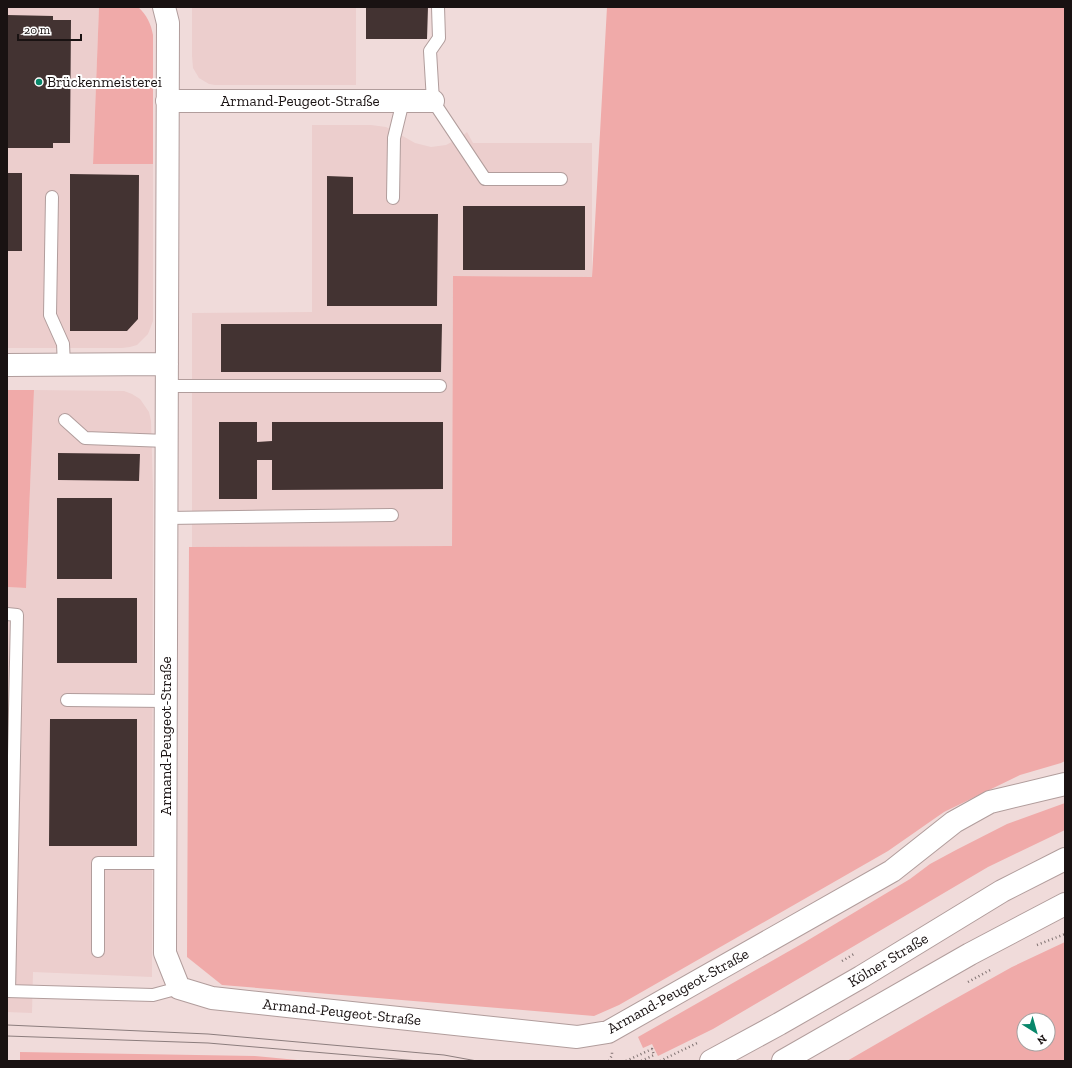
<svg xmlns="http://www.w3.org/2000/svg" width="1072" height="1068" font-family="'Zilla Slab',serif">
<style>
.built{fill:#eccecd}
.green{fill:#f0aaa9;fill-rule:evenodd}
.building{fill:#433332}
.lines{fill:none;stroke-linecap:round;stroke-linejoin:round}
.lane-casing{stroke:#b19d9c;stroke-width:14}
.street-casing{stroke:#b19d9c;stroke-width:24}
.secondary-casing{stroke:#b19d9c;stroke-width:24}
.path{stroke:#7f7271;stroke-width:2.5;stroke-dasharray:1 3;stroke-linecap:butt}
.lane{stroke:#fff;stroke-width:12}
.street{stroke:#fff;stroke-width:22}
.secondary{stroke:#fff;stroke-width:22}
.tram{stroke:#8c7d7d;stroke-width:1}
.poi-dot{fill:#08876a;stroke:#fff;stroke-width:1.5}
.labels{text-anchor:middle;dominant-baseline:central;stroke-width:4;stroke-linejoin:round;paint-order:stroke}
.poi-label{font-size:15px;fill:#191212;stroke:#fff;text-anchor:start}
.street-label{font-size:15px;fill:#191212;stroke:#fff}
</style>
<rect width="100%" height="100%" fill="#f0dbda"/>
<path class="built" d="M 7,7 L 99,7 L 93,163 L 153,164 L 153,321 L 148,334 L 137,345 L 130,347 L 122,348 L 7,348 Z
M 192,7 L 356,7 L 356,85 L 215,85 L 209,84 L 199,78 L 193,68 L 192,56 Z
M 312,125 L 371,125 L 386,127 L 394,131 L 415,143 L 431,147 L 446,145 L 461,137 L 467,132 L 473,143 L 592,143 L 592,277 L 453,276 L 452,546 L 192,547 L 192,313 L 312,312 Z
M 34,390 L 124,391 L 132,394 L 140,399 L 149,412 L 151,421 L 153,489 L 152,977 L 33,972 L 32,1013 L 7,1012 L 7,587 L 26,588 Z"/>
<path class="green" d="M 99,7 L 138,7 C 147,15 151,24 153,35 L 153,164 L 93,164 Z
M 607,7 L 1065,7 L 1065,761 L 1061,763 L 1020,775 L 944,812 L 888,851 L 619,1005 L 594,1016 L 222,985 L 187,957 L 189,547 L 452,546 L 453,276 L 592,277 Z
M 7,390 L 34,390 L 26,588 L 7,587 Z
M 1065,803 L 1065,830 L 988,867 L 713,1029 L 658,1056 L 652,1044 L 643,1048 L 638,1037 L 805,942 L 910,879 L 930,864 L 956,850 L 1007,824 Z
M 1065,942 L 1065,1061 L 847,1061 L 944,1005 L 1012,967 ZM 1024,1020 L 1048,1020 L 1048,1044 L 1024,1044 Z
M 20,1052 L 255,1056 L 308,1061 L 20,1061 Z"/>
<path class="building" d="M 366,7 L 428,7 L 427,39 L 366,39 Z
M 7,15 L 53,16 L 53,20 L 71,20 L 70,143 L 53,143 L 53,148 L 7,148 Z
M 7,173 L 22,173 L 22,251 L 7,251 Z
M 70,174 L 139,175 L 138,319 L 127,331 L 70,331 Z
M 327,176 L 353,177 L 353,214 L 438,214 L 437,306 L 327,306 Z
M 463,206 L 585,206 L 585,270 L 463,270 Z
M 221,324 L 442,324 L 441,372 L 221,372 Z
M 219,422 L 257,422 L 257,442 L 272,441 L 272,422 L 443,422 L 443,489 L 272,490 L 272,460 L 257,460 L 257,499 L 219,499 Z
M 58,453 L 140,454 L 139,481 L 58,480 Z
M 57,498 L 112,498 L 112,579 L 57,579 Z
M 57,598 L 137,598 L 137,663 L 57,663 Z
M 50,719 L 137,719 L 137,846 L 49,846 Z"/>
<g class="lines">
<g class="lane-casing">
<path id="lane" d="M 438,7 L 439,38 L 430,51 L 433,101 L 485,179 L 561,179
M 52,197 L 50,315 L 63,344 L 64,365
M 393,198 L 394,138 L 403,101
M 167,386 L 440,386
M 65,420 L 85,438 L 167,441
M 167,518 L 392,515
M 7,614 L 17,615 L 9,991
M 67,700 L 166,701
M 98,951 L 98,863 L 165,863
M 7,991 L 153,995 L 179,988"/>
</g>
<g class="street-casing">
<path id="street" d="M 164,7 L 168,23 L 165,953 L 179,988 L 212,998 L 577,1037 L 608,1032 L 892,871 L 954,822 L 990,802 L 1065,784
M 167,101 L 433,101
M 7,365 L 167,364"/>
</g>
<g class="secondary-casing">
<path id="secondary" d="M 711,1061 L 779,1024 L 861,977 L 1002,891 L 1065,859
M 783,1061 L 970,954 L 1065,904"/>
</g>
<path class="path" d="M 1037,945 L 1065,934
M 842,961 L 854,954
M 968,982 L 992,969
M 609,1061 L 612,1055 L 612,1052
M 626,1061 L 652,1049 L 654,1055 L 641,1061
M 660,1061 L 697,1043"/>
<use href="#lane" class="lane"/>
<use href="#street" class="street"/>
<use href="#secondary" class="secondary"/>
<path class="tram" d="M 7,1025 L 208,1034 L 444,1055 L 477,1061
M 7,1036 L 208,1043 L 419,1061"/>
</g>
<circle class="poi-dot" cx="39" cy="82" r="4"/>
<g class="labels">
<g class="poi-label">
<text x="47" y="82">Brückenmeisterei</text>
</g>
<g class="street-label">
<text x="300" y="101">Armand-Peugeot-Straße</text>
<text transform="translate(166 736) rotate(-90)">Armand-Peugeot-Straße</text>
<text transform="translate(888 960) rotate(-31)">Kölner Straße</text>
<text transform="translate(678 991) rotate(-29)">Armand-Peugeot-Straße</text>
<text transform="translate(342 1012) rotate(6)">Armand-Peugeot-Straße</text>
</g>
</g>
<rect width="1072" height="1068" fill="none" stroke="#191212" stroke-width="16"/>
<g transform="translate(1036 1032) rotate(143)"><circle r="19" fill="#ffffff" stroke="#a3a0a0"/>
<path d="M0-3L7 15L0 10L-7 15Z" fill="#08876a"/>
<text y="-6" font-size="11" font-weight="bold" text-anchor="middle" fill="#191212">N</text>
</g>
<path d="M18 34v6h63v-6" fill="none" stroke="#191212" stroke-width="2"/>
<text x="24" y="34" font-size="12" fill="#191212" stroke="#ffffff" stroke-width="3" paint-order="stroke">20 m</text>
</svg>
